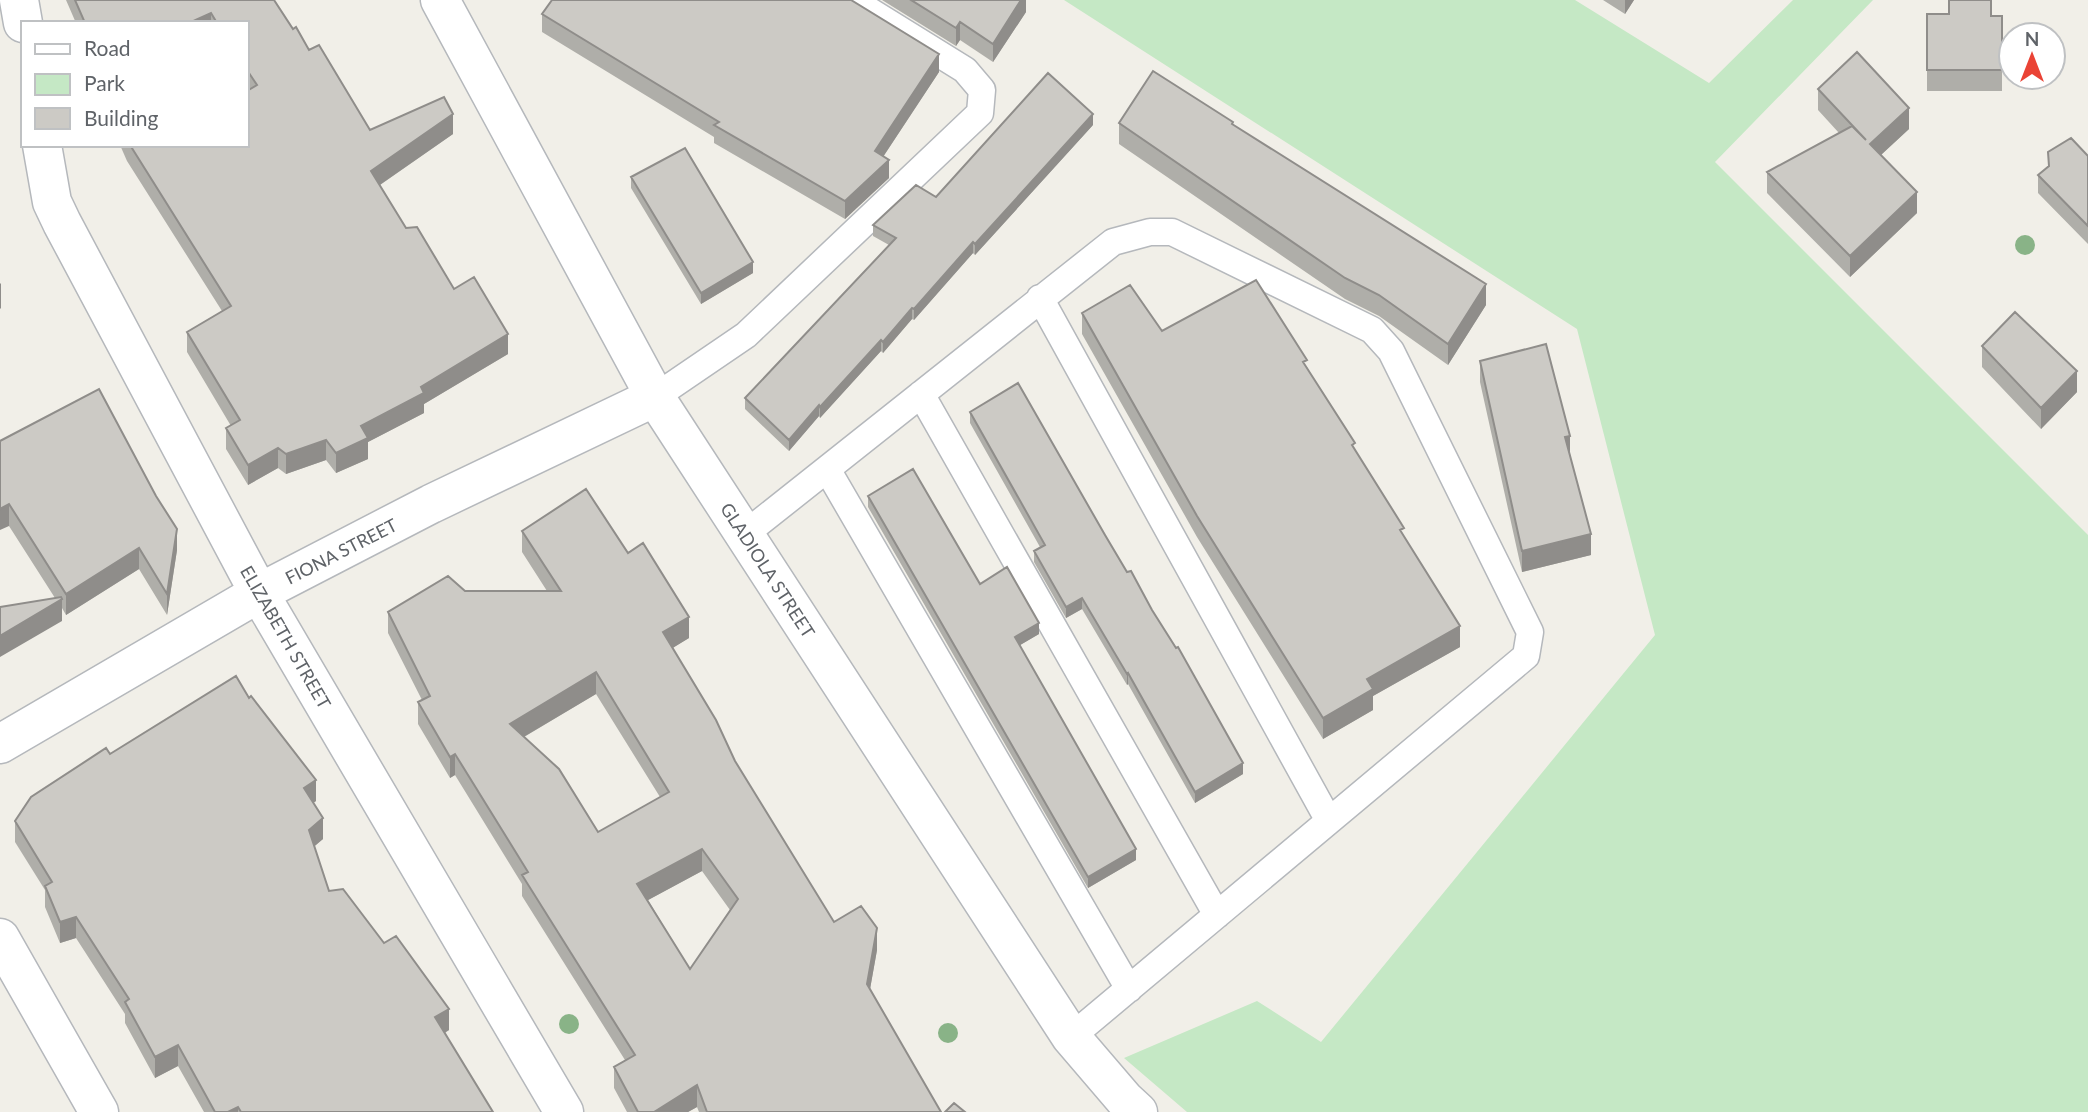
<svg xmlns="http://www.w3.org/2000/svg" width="2088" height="1112" font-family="Lato,sans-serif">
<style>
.green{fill:#c5e8c5}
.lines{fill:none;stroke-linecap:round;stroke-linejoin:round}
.lane-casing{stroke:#b5b8bc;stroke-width:29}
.street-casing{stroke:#b5b8bc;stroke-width:41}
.lane{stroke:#fff;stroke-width:26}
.street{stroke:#fff;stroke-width:38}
.tree{fill:#89b387}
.wall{fill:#afaea9;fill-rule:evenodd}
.shaded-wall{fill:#8f8d8a}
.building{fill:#cccac5;stroke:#8f8d8a;stroke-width:2;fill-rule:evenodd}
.labels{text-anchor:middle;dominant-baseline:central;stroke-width:5;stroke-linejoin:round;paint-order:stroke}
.street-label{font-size:18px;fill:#5f6368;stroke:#fff}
</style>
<rect width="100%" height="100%" fill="#f1efe8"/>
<path class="green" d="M 1064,0 L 1575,0 L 1709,83 L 1793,0 L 1873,0 L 1715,162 L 2088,535 L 2088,1112 L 1187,1112 L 1124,1058 L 1257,1001 L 1321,1042 L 1655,635 L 1577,329 Z"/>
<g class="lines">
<g class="lane-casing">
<path id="lane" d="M 1040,298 L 1329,821
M 921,394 L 1217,915
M 655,397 L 746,335 L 980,113 L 982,90 L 965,70 L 852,0
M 827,469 L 1129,989
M 745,534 L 1113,242 L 1150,232 L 1172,232 L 1372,330 L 1391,351 L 1530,632 L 1526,656 L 1071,1037"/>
</g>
<g class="street-casing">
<path id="street" d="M 19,0 L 23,23
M 440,0 L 655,397 L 1071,1037 L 1125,1100 L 1138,1112
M 42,145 L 52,202 L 62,223 L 259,593 L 564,1112
M 0,744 L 259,593 L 431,504 L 655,397
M 0,938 L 99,1112"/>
</g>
<use href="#lane" class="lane"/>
<use href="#street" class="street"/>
</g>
<g class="tree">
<circle cx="2025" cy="245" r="10"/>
<circle cx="569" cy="1024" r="10"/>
<circle cx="948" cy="1033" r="10"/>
</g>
<path class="wall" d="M 66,0 L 274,0 L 293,29 L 370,130 L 453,134 L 380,185 L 406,228 L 454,289 L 508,354 L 424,404 L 424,413 L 368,442 L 368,459 L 336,473 L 326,460 L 286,474 L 278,468 L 248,485 L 226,449 L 226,428 L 231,426 L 187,352 L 187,332 L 222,311 L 127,161 L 120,145 L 247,145 L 247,23 L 76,23 Z
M 882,0 L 1026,0 L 1026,12 L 993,62 L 960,40 L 956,46 Z
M 1603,0 L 1634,0 L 1625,14 Z
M 542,14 L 939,72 L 883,157 L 889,178 L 845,219 L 714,143 L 714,137 L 542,32 Z
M 1927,14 L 2002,16 L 2002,91 L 1927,91 Z
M 1818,89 L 1909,129 L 1881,155 L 1917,213 L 1850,277 L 1767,193 L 1767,172 L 1839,133 L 1818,110 Z
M 1119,123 L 1233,125 L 1486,305 L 1448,365 L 1379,316 L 1345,299 L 1119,144 Z
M 1093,125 L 975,255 L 973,253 L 914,320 L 912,319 L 883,353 L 881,351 L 820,418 L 819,416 L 789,451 L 745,409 L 745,398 L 889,245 L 873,236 L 873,225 L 936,197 Z
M 2048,152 L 2088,156 L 2088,244 L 2038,193 L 2038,175 L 2048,166 Z
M 631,177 L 753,273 L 701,304 L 631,188 Z
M 1082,313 L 1162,331 L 1307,367 L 1404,536 L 1460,647 L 1373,696 L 1373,710 L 1323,739 L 1197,537 L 1082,334 Z
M 1982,346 L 2077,392 L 2041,429 L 1982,367 Z
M 1480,361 L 1570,454 L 1591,555 L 1522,572 L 1480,382 Z
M 970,412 L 1243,774 L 1195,803 L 1128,684 L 1127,685 L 1082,609 L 1066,618 L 1034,562 L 1034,551 L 1040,547 L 970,423 Z
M 0,441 L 177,550 L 167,615 L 139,569 L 66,615 L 62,608 L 62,621 L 55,598 L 9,526 Z
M 868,496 L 980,584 L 1039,634 L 1020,645 L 1136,860 L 1088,888 L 868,507 Z
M 522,531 L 628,553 L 689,638 L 672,648 L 735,761 L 834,922 L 877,950 L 870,989 L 941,1112 L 699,1112 L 697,1107 L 688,1112 L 627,1112 L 614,1088 L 614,1067 L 625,1060 L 522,896 L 522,884 L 455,775 L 450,778 L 418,724 L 418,702 L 422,700 L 388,633 L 388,612 L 465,591 L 547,591 L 522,552 ZM 596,694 L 660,797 L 598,832 L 524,737 ZM 702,871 L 730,910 L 690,969 L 648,900 Z
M 249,698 L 316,801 L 313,803 L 323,839 L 314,846 L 329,891 L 449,1030 L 445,1033 L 493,1112 L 204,1112 L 178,1066 L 155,1078 L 125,1023 L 125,1014 L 76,938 L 60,943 L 45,907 L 45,890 L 15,842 L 15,821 L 110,754 Z"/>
<path class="shaded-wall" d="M 1021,0 L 1026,0 L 1026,12 L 993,62 L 993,44 Z
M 1625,0 L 1634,0 L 1625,14 Z
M 211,13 L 211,23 L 189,23 Z
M 960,22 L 960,40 L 956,46 L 956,28 Z
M 939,54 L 939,72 L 875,169 L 875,151 Z
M 1909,108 L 1909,129 L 1870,165 L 1870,144 Z
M 453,114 L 453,134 L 371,191 L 371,171 Z
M 1093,114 L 1093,125 L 975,255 L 975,244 Z
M 889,160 L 889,178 L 845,219 L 845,201 Z
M 1917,192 L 1917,213 L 1850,277 L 1850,256 Z
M 973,242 L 973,253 L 914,320 L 914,309 Z
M 753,262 L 753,273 L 701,304 L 701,293 Z
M 1,283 L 1,308 L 0,309 L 0,284 Z
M 1486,284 L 1486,305 L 1448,365 L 1448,344 Z
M 912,308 L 912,319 L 883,353 L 883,342 Z
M 508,334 L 508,354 L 424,404 L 424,413 L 368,442 L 368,459 L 336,473 L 336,453 L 361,426 L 421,387 Z
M 881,340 L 881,351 L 820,418 L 820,407 Z
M 2077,371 L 2077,392 L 2041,429 L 2041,408 Z
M 819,405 L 819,416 L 789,451 L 789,440 Z
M 1570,436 L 1570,457 L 1565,437 Z
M 326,440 L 326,460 L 286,474 L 286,454 Z
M 278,448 L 278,468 L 248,485 L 248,465 Z
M 9,504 L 9,526 L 0,530 L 0,509 Z
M 177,529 L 177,550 L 167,615 L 167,594 Z
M 1591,534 L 1591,555 L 1522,572 L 1522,551 Z
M 139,548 L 139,569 L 66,615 L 66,594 Z
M 1082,598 L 1082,609 L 1066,618 L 1066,607 Z
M 62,599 L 62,621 L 0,657 L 0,636 Z
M 689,617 L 689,638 L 663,654 L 663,632 Z
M 1039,623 L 1039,634 L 1015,648 L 1015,637 Z
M 1460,626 L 1460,647 L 1373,696 L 1373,710 L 1323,739 L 1323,718 L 1367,679 Z
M 596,672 L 596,694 L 510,745 L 510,724 Z
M 1128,673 L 1128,684 L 1127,685 L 1127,674 Z
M 455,754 L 455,775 L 450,778 L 450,757 Z
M 1243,763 L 1243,774 L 1195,803 L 1195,792 Z
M 316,780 L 316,801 L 304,809 L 304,788 Z
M 323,818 L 323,839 L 309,851 L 309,830 Z
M 702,849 L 702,871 L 637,906 L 637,884 Z
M 1136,849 L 1136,860 L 1088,888 L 1088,877 Z
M 76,917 L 76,938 L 60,943 L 60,922 Z
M 877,928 L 877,950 L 867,1006 L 867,984 Z
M 449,1009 L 449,1030 L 435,1038 L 435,1017 Z
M 178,1045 L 178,1066 L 155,1078 L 155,1057 Z
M 697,1085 L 697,1107 L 688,1112 L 654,1112 Z
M 238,1107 L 238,1112 L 228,1112 Z"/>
<path class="building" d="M 75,0 L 274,0 L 293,29 L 296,27 L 309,50 L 319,45 L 370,130 L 444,97 L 453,114 L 371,171 L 406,228 L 417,227 L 454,289 L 474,277 L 508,334 L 421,387 L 424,393 L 361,426 L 368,438 L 336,453 L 326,440 L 286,454 L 278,448 L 248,465 L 226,428 L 240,420 L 187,332 L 231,306 L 130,145 L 247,145 L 247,91 L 257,85 L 247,70 L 247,23 L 217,23 L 211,13 L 189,23 L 85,23 Z
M 552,0 L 851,0 L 939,54 L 875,151 L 889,160 L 845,201 L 714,125 L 719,122 L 542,14 Z
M 911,0 L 1021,0 L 993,44 L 960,22 L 956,28 Z
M 1949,0 L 1991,0 L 1991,16 L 2002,16 L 2002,70 L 1927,70 L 1927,14 L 1949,14 Z
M 1857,52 L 1909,108 L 1870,144 L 1917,192 L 1850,256 L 1767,172 L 1852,126 L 1866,140 L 1818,89 Z
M 1153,71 L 1233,122 L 1232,124 L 1486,284 L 1448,344 L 1379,295 L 1345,278 L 1119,123 Z
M 1048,73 L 1093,114 L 975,244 L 973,242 L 914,309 L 912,308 L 883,342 L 881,340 L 820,407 L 819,405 L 789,440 L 745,398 L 896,238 L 873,225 L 916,185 L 936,197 Z
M 2071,138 L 2088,156 L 2088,226 L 2038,175 L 2049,166 L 2048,152 Z
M 685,148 L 753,262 L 701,293 L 631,177 Z
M 1256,280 L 1307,360 L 1303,362 L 1355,443 L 1352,445 L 1404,528 L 1400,530 L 1460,626 L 1367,679 L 1373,689 L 1323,718 L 1197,516 L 1082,313 L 1130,285 L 1162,331 Z
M 2015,312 L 2077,371 L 2041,408 L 1982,346 Z
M 1546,344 L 1570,436 L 1565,437 L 1591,534 L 1522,551 L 1480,361 Z
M 1018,383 L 1105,535 L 1127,572 L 1131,571 L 1152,610 L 1176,648 L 1178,647 L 1243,763 L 1195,792 L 1128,673 L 1127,674 L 1082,598 L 1066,607 L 1034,551 L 1045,545 L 970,412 Z
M 99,389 L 156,496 L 177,529 L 167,594 L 139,548 L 66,594 L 9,504 L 0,509 L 0,441 Z
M 913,469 L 980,584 L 1007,567 L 1039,623 L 1015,637 L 1136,849 L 1088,877 L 868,496 Z
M 586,489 L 628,553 L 643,543 L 689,617 L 663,632 L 716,720 L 735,761 L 834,922 L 861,906 L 877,928 L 867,984 L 941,1112 L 707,1112 L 697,1085 L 654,1112 L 638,1112 L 614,1067 L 635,1055 L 522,875 L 528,872 L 455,754 L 450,757 L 418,702 L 430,696 L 388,612 L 448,576 L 465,591 L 561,591 L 522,531 ZM 596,672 L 669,792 L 598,832 L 559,769 L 510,724 ZM 702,849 L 738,899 L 690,969 L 637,884 Z
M 61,597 L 62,599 L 0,636 L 0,607 Z
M 236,676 L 249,698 L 251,696 L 316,780 L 304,788 L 323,818 L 309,830 L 329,891 L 343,889 L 384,943 L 396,936 L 449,1009 L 435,1017 L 493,1112 L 241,1112 L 238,1107 L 228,1112 L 215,1112 L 178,1045 L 155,1057 L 125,1002 L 129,999 L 76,917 L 60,922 L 45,886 L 52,882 L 15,821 L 31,797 L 106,748 L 110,754 Z
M 954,1103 L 965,1112 L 945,1112 Z"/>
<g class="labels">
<g class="street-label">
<text transform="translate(341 551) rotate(-27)">FIONA STREET</text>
<text transform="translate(768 570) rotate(57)">GLADIOLA STREET</text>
<text transform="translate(286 637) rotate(60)">ELIZABETH STREET</text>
</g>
</g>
<rect x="21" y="21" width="228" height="126" fill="#ffffff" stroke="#bfc1c3" stroke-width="2"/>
<rect x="35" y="44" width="35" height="10" fill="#ffffff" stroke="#bfc1c3" stroke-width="2"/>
<text x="84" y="56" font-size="21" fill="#5f6368">Road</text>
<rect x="35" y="74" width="35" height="21" fill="#c5e8c5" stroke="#bfc1c3" stroke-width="2"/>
<text x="84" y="91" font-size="21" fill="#5f6368">Park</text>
<rect x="35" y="108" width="35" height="21" fill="#cccac5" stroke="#bfc1c3" stroke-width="2"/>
<text x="84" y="126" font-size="21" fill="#5f6368">Building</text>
<g transform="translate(2032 56)"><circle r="33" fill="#ffffff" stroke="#bfc1c3" stroke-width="2"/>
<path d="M0-5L12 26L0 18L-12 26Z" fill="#ea4335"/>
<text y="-10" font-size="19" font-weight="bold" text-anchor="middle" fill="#5f6368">N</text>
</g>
</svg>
